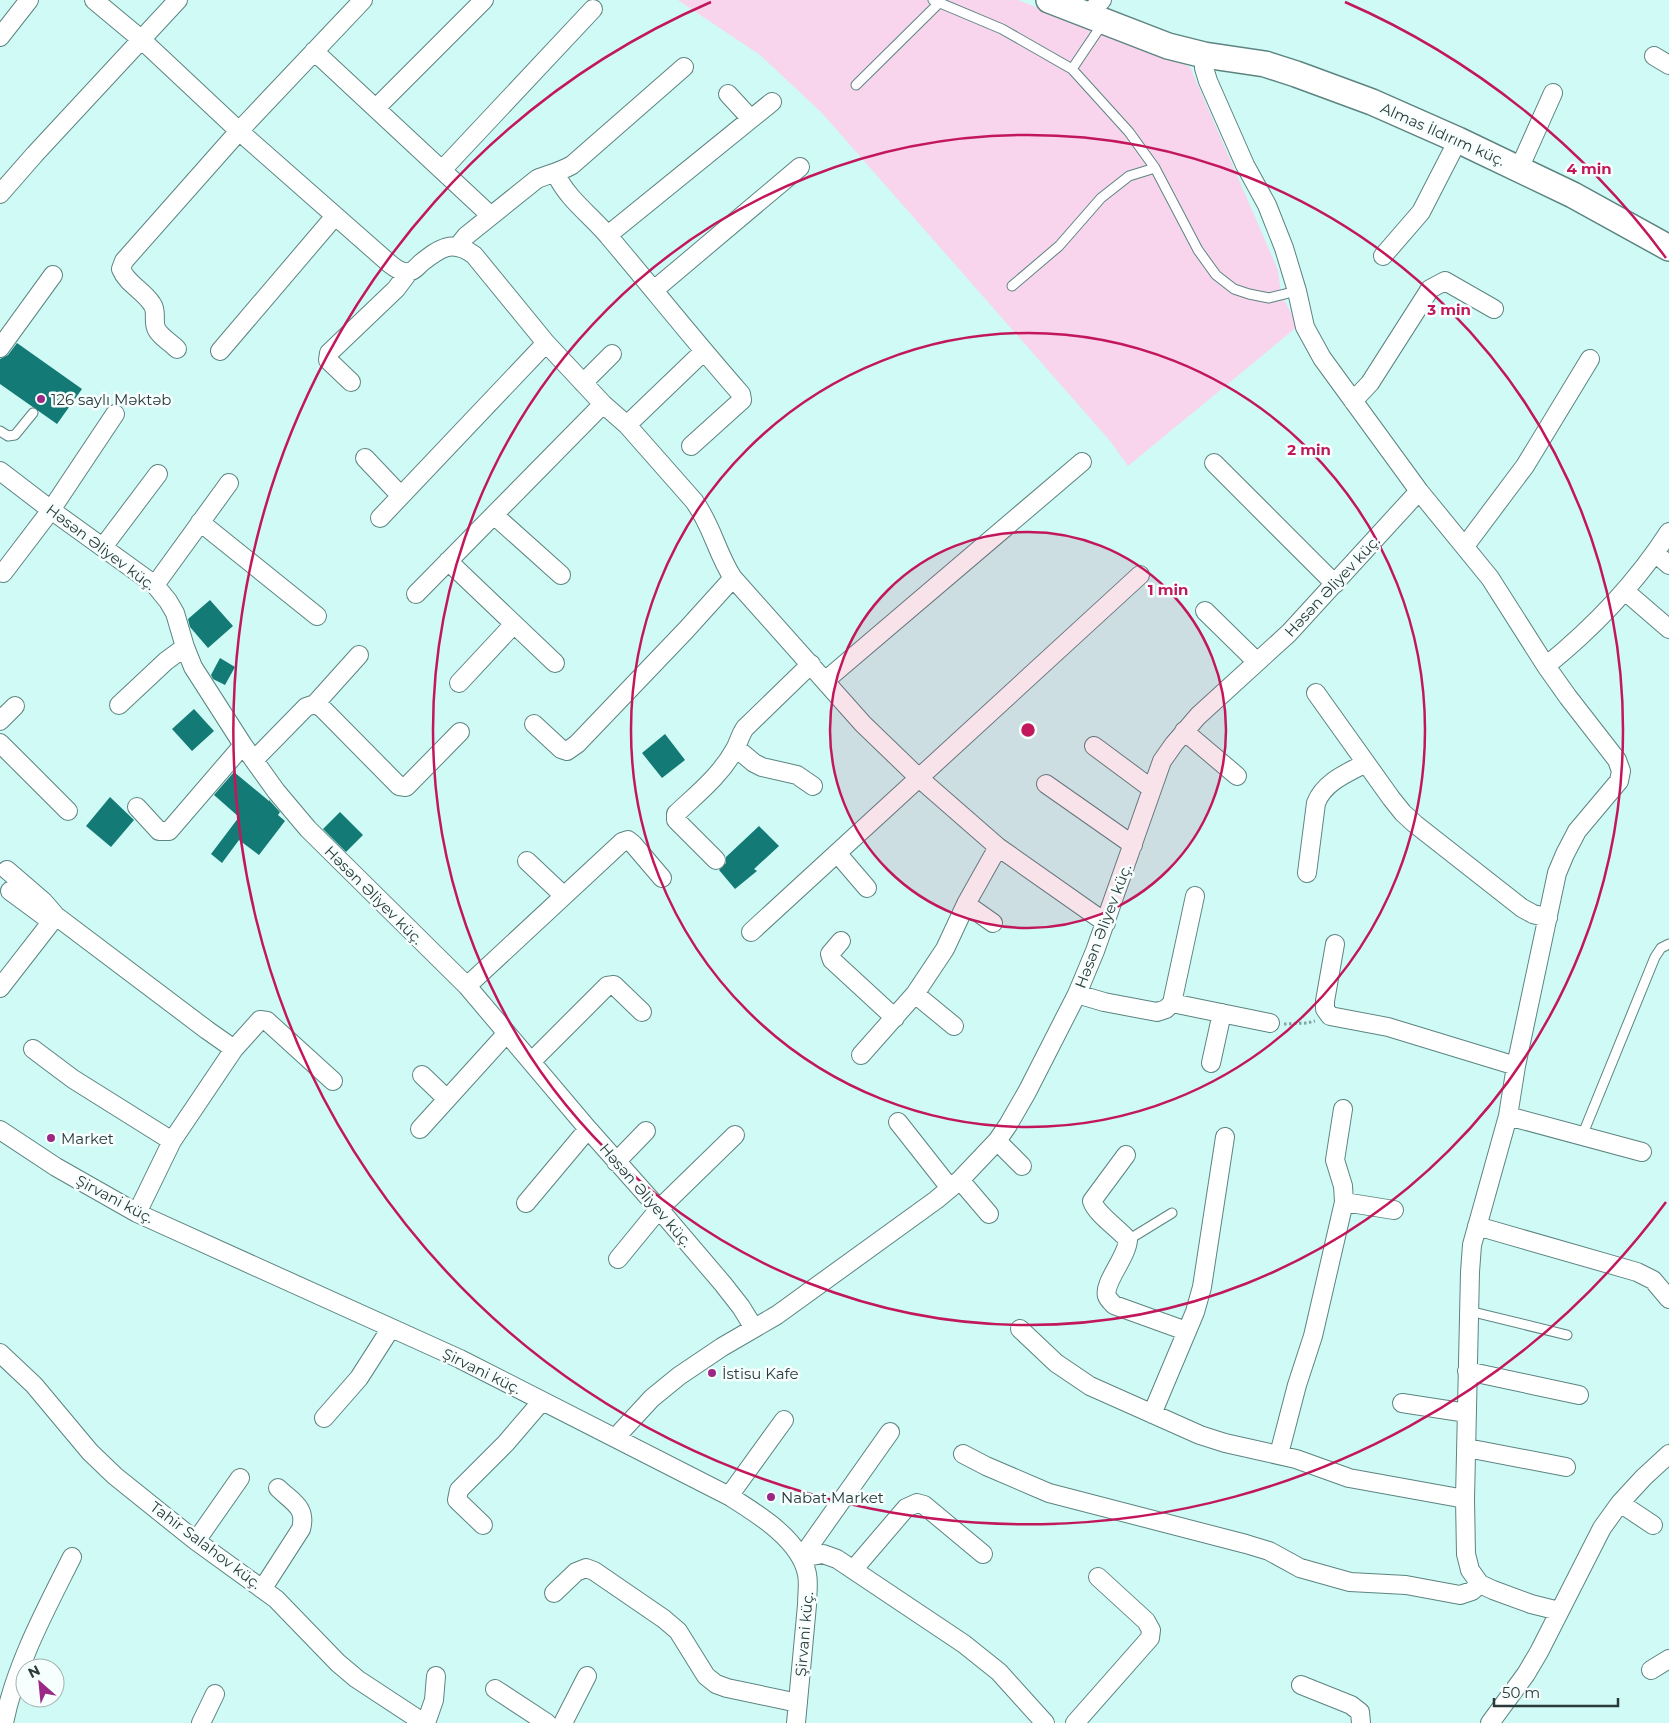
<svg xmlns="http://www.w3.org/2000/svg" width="1669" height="1723" font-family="Montserrat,sans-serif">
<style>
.green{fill:#f8d4ed}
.building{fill:#137a76}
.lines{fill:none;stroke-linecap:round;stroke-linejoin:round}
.lane-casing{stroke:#5c8481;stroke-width:11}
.street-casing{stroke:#5c8481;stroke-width:20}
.secondary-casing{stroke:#5c8481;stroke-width:28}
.path{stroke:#84a4a1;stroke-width:3;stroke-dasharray:2.5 2.5;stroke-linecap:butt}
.lane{stroke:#fff;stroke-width:9}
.street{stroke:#fff;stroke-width:18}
.secondary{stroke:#fff;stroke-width:25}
.ring{fill:none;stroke:#c2185b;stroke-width:2.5}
.poi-dot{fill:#9b2884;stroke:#f7fffe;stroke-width:2}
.labels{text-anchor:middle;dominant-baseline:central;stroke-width:5;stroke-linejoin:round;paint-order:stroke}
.street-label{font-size:15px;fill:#293a39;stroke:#f7fffe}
.poi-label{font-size:15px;fill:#293a39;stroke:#f7fffe;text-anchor:start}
.centre{fill:#c2185b;stroke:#f7fffe;stroke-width:2.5}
.ring-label{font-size:15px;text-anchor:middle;font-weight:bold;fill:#c2185b;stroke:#f7fffe;stroke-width:5;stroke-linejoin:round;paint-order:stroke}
</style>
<rect width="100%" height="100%" fill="#cffaf6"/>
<path class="green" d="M 678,0 L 1018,0 L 1190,67 L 1278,270 L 1281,294 L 1298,326 L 1128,466 L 1111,442 L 822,113 L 760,55 Z"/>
<path class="building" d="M 17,343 L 82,389 L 57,424 L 0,384 L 0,359 L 8,355 Z
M 210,600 L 233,626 L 208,648 L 190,627 L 188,619 Z
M 220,658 L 235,667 L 225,685 L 213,679 L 211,675 Z
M 194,709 L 214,731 L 192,751 L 172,729 Z
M 665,734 L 685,760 L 662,778 L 642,753 Z
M 234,772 L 269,801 L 269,800 L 280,812 L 278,815 L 285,821 L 259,855 L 239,840 L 222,863 L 211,854 L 239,817 L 214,795 Z
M 110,797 L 134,820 L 111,847 L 86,826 Z
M 340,812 L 363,835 L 346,852 L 323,829 Z
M 759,826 L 779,846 L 754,869 L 757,871 L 735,889 L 719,870 L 726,863 L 726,857 Z"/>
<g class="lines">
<g class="lane-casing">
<path id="lane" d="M 933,0 L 1002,29 L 1072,69 L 1129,132 L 1155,168 L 1198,250 L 1216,275 L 1234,289 L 1249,294 L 1269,298 L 1297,291
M 1072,69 L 1103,23
M 856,85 L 939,3
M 1012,286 L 1059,246 L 1101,198 L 1129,176 L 1155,168
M 0,431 L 8,436 L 15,435 L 33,413
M 1582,1136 L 1655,957 L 1661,948 L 1669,944
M 1128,1240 L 1172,1213
M 1469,1311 L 1567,1335"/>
</g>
<g class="street-casing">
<path id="street" d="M 94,0 L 142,40 L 239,131 L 390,264 C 395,268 402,273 408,272 C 413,272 418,266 421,263 C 440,248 452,239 474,255 L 546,343 L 603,404 L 627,425 L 694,501 C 712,525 717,554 733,578 L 863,724 L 919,778 L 998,847 L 1106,923
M 1088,14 L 1102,0
M 0,37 L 29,0
M 314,51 L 490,215
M 1204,55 L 1204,68 L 1208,81 L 1245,165 L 1267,205 L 1284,248 L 1297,291 L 1305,327 L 1322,358 L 1419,491 L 1490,578 L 1546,666 L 1568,697 L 1617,760 L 1621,771 L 1619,781 L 1577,831 L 1565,854 L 1557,873 L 1516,1066 L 1508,1116 L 1472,1245 L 1470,1272 L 1465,1499 L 1466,1554 L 1470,1570 L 1480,1584 L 1493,1590 L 1531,1604 L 1559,1611
M 1654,56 L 1669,65
M 728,94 L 751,119
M 376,108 L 484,0
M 1519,169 L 1553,93
M 442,170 L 593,9
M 556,174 C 567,199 593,217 610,238 C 654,290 696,343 741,394 L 742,400 L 691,446
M 0,194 L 35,154 L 178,0
M 608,235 L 772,102
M 458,246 L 466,236 L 537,179 C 549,174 560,172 572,165 L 684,67
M 1383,256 L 1421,212 L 1458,140
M 654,290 L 800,167
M 0,348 L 53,275
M 177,349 C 171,343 161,337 157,330 C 152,322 158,312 152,304 C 143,290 127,284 121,269 L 124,261 L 239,131 L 363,0
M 220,351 L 335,216
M 351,382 L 328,360 L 329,353 L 396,289 L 408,273
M 583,383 L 612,354
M 1353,401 L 1370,383 L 1430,289 L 1445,281 L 1494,309
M 627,425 L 703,352
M 365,458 L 401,496
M 1214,463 L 1335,584
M 0,471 L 51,510 L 155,585 L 168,601 L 175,613 L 185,647 L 193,667 L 243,745 L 276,791 L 308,829 L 467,986 L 588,1129 L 659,1209 L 723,1284 L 741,1307 L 754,1328
M 494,515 L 561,575
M 380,518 L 546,343
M 200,522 L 317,616
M 1465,546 L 1525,466 L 1590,359
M 103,547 L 158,474
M 1655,553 L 1669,565
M 448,561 L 555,663
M 3,573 L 51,510 L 115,414
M 155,585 L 229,483
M 1625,591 L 1669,629
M 416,594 L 603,404
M 1205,611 L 1257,662
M 1546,666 C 1593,628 1636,583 1669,532
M 826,680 L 1082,462
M 459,683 L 514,624
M 1316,693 L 1391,798 L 1403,813 L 1415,824 L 1522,908 L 1533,914 L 1548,918
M 315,704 L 359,655
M 119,705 L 166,661 L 185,647
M 0,721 L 15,706
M 534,724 L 561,749 L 567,751 L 577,744 L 686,630 L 733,578
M 1184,731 L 1237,776
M 0,743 L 68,811
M 1094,746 L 1152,789
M 736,748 L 754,763 L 762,767 L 797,775 L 813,786
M 254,760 L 306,707 L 315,704 L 322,708 L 399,786 L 406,787 L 460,732
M 1046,784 L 1133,845
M 137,807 L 159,831 L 169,831 L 243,745
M 837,853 L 867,888
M 716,860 L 676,820 L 676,814 C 697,794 721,775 735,749 C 739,742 740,735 745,728 L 811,664
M 527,861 L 563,895
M 7,870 L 43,901 L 56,916 L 207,1030 L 234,1049 L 172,1141 L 137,1213
M 1307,873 L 1316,803 C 1324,782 1347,773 1366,763
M 10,891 L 52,922
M 966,904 L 993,923
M 751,932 L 1140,575
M 841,941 L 830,954 L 832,960 L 895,1018
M 1335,944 L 1325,1001 L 1325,1009 L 1330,1016 L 1388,1027 L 1516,1066
M 467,986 L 622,842 L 628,840 L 633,844 L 662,878
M 0,988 L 56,916
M 915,994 L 954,1026
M 1077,994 L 1104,1002 L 1157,1012 L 1166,1009 L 1172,1003 L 1195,896
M 1172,1003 L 1270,1023
M 33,1049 L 73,1079 L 172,1141
M 234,1049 L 260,1020 L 267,1021 L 333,1081
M 861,1055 L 915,994 L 945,949 L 966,904 L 998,847
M 532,1061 L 607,986 L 614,985 L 642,1012
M 1211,1063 L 1222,1013
M 422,1075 L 447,1099
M 1508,1116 L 1642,1152
M 898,1122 L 950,1188
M 420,1129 L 507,1033
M 0,1130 L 56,1167 L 137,1213 L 460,1359 L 729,1496 C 756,1513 800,1539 807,1574 C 809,1584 807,1594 807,1605 L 796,1723
M 997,1141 L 1022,1166
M 1126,1155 L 1092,1201 C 1096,1214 1119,1229 1128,1240 C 1127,1257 1103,1283 1107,1296 C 1108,1299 1111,1302 1114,1305 L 1186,1331
M 616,1162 L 646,1131
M 960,1180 L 989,1214
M 1344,1202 L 1394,1210
M 526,1203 L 588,1129
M 1477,1226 L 1637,1272 L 1653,1280 L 1669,1299
M 618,1259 L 659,1209 L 735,1135
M 1020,1329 L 1056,1363 L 1090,1386 L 1200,1435 L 1225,1443 L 1296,1459 L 1349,1478 L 1465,1499
M 0,1353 L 34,1385 L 90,1452 L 115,1476 L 196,1541 L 276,1599 L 338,1663 L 357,1679 L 424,1723
M 1467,1371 L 1579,1395
M 1402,1403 L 1467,1413
M 1152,1414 L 1195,1312 L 1202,1287 L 1225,1137
M 324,1418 L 359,1378 L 391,1328
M 616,1437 L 652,1398 L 679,1376 L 722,1347 L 777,1315 L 936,1200 L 960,1180 L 997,1141 L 1008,1125 L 1027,1092 L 1077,994 L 1095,951 L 1162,761 L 1174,744 L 1198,716 L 1289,633 L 1419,491
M 1467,1448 L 1566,1467
M 963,1454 L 986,1466 L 1049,1493 L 1246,1544 L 1269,1551 L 1300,1568 L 1350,1582 L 1406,1585 L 1460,1595 L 1472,1591 L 1480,1584
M 1279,1454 L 1297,1385 L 1313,1336 L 1344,1202 L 1343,1186 L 1335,1160 L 1343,1109
M 729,1496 L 784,1420
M 1620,1503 L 1653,1525
M 483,1525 L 457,1500 L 459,1490 L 506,1443 L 542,1401
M 196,1541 L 240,1478
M 801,1558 L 823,1554 L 837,1559 L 964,1644 L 999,1672 L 1045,1723
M 801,1558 L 890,1432
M 853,1570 L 906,1508 L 917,1503 L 924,1505 L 983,1554
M 263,1588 L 301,1529 C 307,1507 292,1502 278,1488
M 554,1593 L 576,1572 L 586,1568 L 594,1571 L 664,1619 L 678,1631 L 706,1676 L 716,1684 L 727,1688 L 798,1703
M 1651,1670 L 1669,1659
M 1301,1685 L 1351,1705 L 1360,1712 L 1361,1723
M 495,1689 L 547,1723
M 4,1723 C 15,1666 46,1609 72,1557
M 201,1723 L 215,1694
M 426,1723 L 434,1700 L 436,1676
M 563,1723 L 587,1676
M 1075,1723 L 1150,1638 L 1151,1630 L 1146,1621 L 1098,1577
M 1490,1723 L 1526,1674 L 1539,1652 L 1602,1528 L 1620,1503 L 1644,1477 L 1669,1454"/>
</g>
<g class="secondary-casing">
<path id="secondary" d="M 1049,0 L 1168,46 L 1204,55 L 1265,64 L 1296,74 L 1372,102 L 1458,140 L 1573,195 L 1669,248"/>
</g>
<path class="path" d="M 1284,1024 L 1307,1023 L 1315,1021"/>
<use href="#lane" class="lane"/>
<use href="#street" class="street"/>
<use href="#secondary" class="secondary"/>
</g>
<circle cx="1028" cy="730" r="198" fill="#c2185b" fill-opacity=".12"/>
<g class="ring">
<circle cx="1028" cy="730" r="198"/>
<circle cx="1028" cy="730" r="397"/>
<circle cx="1028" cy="730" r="595"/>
<path d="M1666 1202A794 794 0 1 1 711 2M1345 2A794 794 0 0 1 1666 258"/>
</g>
<g class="poi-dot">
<circle cx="41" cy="399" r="5"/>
<circle cx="51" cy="1138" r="5"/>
<circle cx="712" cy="1373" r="5"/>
<circle cx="771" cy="1497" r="5"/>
</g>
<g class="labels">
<g class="street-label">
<text transform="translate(1443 134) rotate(24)">Almas İldırım küç.</text>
<text transform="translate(101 547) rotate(37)">Həsən Əliyev küç.</text>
<text transform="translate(1332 586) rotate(-47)">Həsən Əliyev küç.</text>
<text transform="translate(374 895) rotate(45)">Həsən Əliyev küç.</text>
<text transform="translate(1103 926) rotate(-69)">Həsən Əliyev küç.</text>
<text transform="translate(646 1195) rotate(49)">Həsən Əliyev küç.</text>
<text transform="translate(115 1199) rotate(28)">Şirvani küç.</text>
<text transform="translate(482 1371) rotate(26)">Şirvani küç.</text>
<text transform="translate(206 1545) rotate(37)">Tahir Salahov küç.</text>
<text transform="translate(804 1634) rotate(-85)">Şirvani küç.</text>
</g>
<g class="poi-label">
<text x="51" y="399">126 saylı Məktəb</text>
<text x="61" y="1138">Market</text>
<text x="722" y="1373">İstisu Kafe</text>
<text x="781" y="1497">Nabat Market</text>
</g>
</g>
<circle cx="1028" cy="730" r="8" class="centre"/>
<g class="ring-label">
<text x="1589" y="174">4 min</text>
<text x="1449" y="315">3 min</text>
<text x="1309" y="455">2 min</text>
<text x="1168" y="595">1 min</text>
</g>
<g transform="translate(40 1683) rotate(333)"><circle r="24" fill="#f7fffe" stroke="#a5b0af"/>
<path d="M0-4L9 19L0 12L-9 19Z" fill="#9b2884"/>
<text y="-8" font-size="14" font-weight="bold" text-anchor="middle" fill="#293a39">N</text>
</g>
<path d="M1494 1698v8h124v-8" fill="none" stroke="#293a39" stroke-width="2.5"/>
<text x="1502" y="1698" font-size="15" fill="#293a39" stroke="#f7fffe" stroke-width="4" paint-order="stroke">50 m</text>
</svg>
